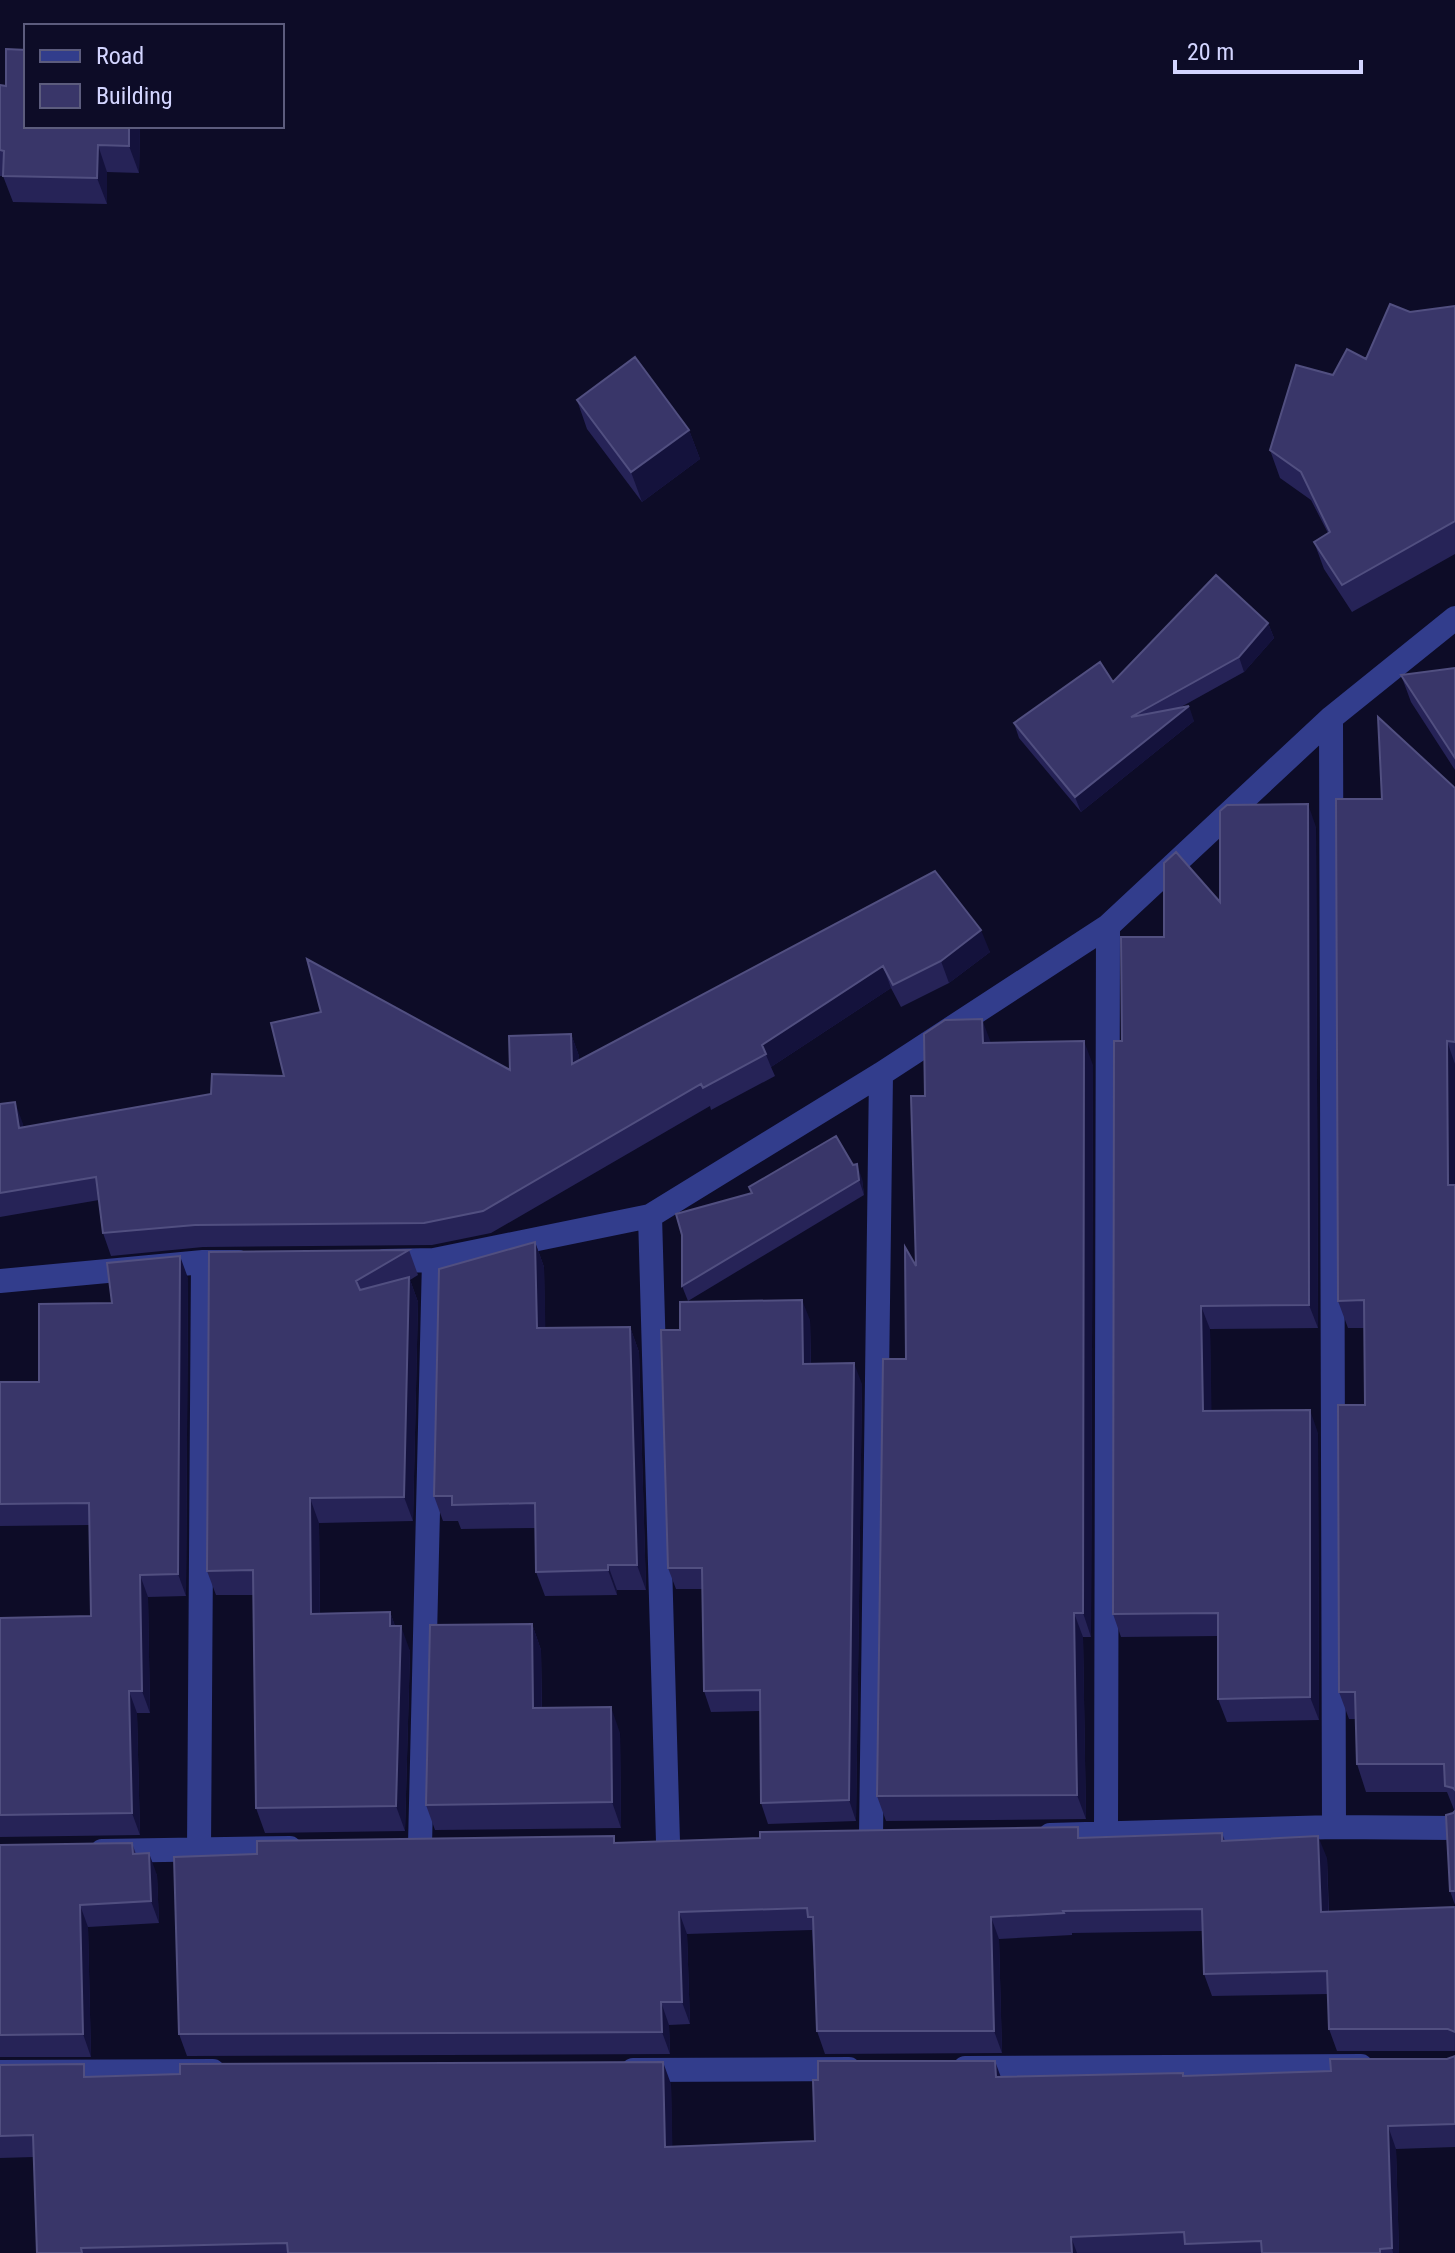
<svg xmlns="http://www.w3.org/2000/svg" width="1455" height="2253" font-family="'Roboto Condensed',sans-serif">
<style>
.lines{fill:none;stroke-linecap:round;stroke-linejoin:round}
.minor{stroke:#323d8c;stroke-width:24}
.wall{fill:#262357}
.shaded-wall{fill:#14123c}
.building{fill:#393669;stroke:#514f80;stroke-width:2}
</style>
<rect width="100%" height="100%" fill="#0d0c27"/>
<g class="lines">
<path class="minor" d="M 1331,718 L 1334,1827
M 650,1216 L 668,1842
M 384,1261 L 434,1260 L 650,1216 L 881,1074 L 1108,926 L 1331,718 L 1455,618
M 0,1281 L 203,1262 L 239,1262
M 1106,1834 L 1108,926
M 1050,1835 L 1334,1827 L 1455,1828
M 871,1836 L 881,1074
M 420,1845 L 434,1260
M 199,1850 L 203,1262
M 102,1851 L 290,1848
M 965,2068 L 1361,2066
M 633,2070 L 849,2069
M 0,2072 L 213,2071"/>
</g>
<path class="wall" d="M 0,85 L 140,126 L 139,173 L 107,172 L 107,204 L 13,202 L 3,176 L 0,176 Z
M 1455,306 L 1455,554 L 1352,612 L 1324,569 L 1314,542 L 1328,533 L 1311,500 L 1280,478 L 1270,450 L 1333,375 L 1366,359 L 1410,312 Z
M 577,400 L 689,430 L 700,459 L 642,502 L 587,429 Z
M 1268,623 L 1274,638 L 1244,672 L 1181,707 L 1194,721 L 1081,812 L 1019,738 L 1014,723 L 1113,682 Z
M 1455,668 L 1455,770 L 1411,702 L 1401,675 Z
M 1455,788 L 1455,1905 L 1450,1891 L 1453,1813 L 1455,1812 L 1447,1792 L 1366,1792 L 1357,1764 L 1356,1719 L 1349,1719 L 1339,1692 L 1365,1405 L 1364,1328 L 1348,1328 L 1338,1301 L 1382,799 Z
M 1316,827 L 1318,1328 L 1210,1329 L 1211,1411 L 1318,1433 L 1319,1720 L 1227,1722 L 1218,1699 L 1218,1636 L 1121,1637 L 1113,1614 L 1122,1041 L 1220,902 Z
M 935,871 L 990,952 L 949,983 L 901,1007 L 891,988 L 771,1067 L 775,1076 L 711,1110 L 710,1106 L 491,1233 L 432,1245 L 203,1247 L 111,1256 L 103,1233 L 99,1200 L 0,1217 L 0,1104 L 23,1124 L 23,1127 L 211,1094 L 284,1076 L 510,1070 L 571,1034 L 579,1056 L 579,1060 Z
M 991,1043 L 1093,1065 L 1091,1637 L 1083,1637 L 1086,1819 L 886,1821 L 877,1796 L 906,1359 L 916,1266 Z
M 862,1179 L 864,1195 L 688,1301 L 810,1320 L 811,1364 L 862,1384 L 856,1821 L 768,1824 L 761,1803 L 760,1711 L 711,1712 L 704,1691 L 702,1589 L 676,1589 L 668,1568 L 680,1330 L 688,1301 L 682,1286 L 751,1193 Z
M 535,1242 L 544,1267 L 545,1328 L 630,1327 L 639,1352 L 646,1590 L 617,1590 L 617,1595 L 545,1596 L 536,1572 L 536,1528 L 461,1529 L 458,1521 L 443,1521 L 434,1496 Z
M 409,1250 L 418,1275 L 410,1280 L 418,1302 L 413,1521 L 319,1523 L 320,1613 L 390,1612 L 395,1626 L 410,1651 L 405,1831 L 265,1833 L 256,1808 L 253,1595 L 216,1595 L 207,1571 L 209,1252 Z
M 188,1278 L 186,1596 L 148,1597 L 150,1713 L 137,1713 L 140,1835 L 0,1837 L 0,1618 L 91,1616 L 89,1525 L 0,1526 L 0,1382 L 39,1382 L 112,1303 Z
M 532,1624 L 541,1650 L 542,1708 L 620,1733 L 621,1828 L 435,1830 L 426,1805 Z
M 1222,1833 L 1225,1841 L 1327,1858 L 1329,1912 L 1455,1907 L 1455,2051 L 1337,2051 L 1329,2029 L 1328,1994 L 1212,1996 L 1204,1974 L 1203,1931 L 1072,1933 L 1072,1935 L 999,1939 L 1002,2053 L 825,2054 L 817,2031 L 812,1930 L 687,1934 L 690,2024 L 669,2025 L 670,2054 L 187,2056 L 179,2034 L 616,1843 L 1082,1838 Z
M 132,1843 L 136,1854 L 157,1875 L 159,1923 L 88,1927 L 91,2057 L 0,2057 L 0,1845 Z
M 1455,2056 L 1455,2147 L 1396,2149 L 1399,2253 L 37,2253 L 34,2157 L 0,2158 L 0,2065 L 88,2077 L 671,2084 L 672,2146 L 815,2141 L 1001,2077 L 1183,2073 L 1184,2076 L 1331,2071 L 1447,2059 Z"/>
<path class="shaded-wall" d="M 129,126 L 140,126 L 139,173 L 129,146 Z
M 98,145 L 107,172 L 107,204 L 97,178 Z
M 689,430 L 700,459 L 642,502 L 631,472 Z
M 1268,623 L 1274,638 L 1244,672 L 1239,657 Z
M 1189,706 L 1194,721 L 1081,812 L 1075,797 Z
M 1308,804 L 1316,827 L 1318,1328 L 1309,1305 Z
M 981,930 L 990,952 L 949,983 L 941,961 Z
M 883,966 L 891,988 L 771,1067 L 762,1045 Z
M 982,1019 L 991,1043 L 983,1043 Z
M 571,1034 L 579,1056 L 580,1086 L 572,1064 Z
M 1084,1041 L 1093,1065 L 1091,1637 L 1083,1613 Z
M 1447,1041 L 1455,1064 L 1455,1203 L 1448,1185 Z
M 15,1102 L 23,1124 L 27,1150 L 19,1128 Z
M 857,1164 L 862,1179 L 864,1195 L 859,1180 Z
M 535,1242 L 544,1267 L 546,1353 L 537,1328 Z
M 180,1256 L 188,1278 L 186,1596 L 178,1574 Z
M 409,1277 L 418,1302 L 413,1521 L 404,1497 Z
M 802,1300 L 810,1320 L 811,1385 L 803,1364 Z
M 1201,1306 L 1210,1329 L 1212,1434 L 1203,1411 Z
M 630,1327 L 639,1352 L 646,1590 L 637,1565 Z
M 854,1363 L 862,1384 L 856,1821 L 849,1800 Z
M 1310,1410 L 1318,1433 L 1319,1720 L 1310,1697 Z
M 310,1498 L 319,1523 L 320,1638 L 311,1614 Z
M 608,1565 L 617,1590 L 617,1595 L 608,1570 Z
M 140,1575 L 148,1597 L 150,1713 L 142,1691 Z
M 390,1612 L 399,1637 L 390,1626 Z
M 1074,1613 L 1083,1637 L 1086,1819 L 1077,1795 Z
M 532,1624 L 541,1650 L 542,1734 L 533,1708 Z
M 401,1626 L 410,1651 L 405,1831 L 396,1806 Z
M 129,1691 L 137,1713 L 140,1835 L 132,1813 Z
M 611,1707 L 620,1733 L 621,1828 L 612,1802 Z
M 1318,1836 L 1327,1858 L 1329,1934 L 1321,1912 Z
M 149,1853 L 157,1875 L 159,1923 L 151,1901 Z
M 80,1905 L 88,1927 L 91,2057 L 83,2034 Z
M 679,1912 L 687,1934 L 690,2024 L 682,2002 Z
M 991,1917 L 999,1939 L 1002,2053 L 994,2031 Z
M 661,2002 L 669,2025 L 670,2054 L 662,2032 Z
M 995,2061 L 1003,2083 L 996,2077 Z
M 663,2062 L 671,2084 L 673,2169 L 665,2147 Z
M 1388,2126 L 1396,2149 L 1399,2253 L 1393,2253 L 1392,2248 Z
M 1071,2237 L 1077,2253 L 1072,2253 Z"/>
<path class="building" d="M 6,49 L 26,50 L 26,126 L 129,126 L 129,146 L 98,145 L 97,178 L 3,176 L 4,151 L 0,150 L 0,85 L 6,86 Z
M 1390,304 L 1410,312 L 1455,306 L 1455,521 L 1342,585 L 1314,542 L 1330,532 L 1301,472 L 1270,450 L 1296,365 L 1333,375 L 1347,349 L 1366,359 Z
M 635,357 L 689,430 L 631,472 L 577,400 Z
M 1216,575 L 1268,623 L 1239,657 L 1131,717 L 1189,706 L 1075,797 L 1014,723 L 1100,662 L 1113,682 Z
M 1455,668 L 1455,758 L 1401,675 Z
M 1378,717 L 1455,788 L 1455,1042 L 1447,1041 L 1448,1185 L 1455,1185 L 1455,1790 L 1453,1788 L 1445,1786 L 1444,1764 L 1357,1764 L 1355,1692 L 1339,1692 L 1338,1405 L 1365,1405 L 1364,1300 L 1338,1301 L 1336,799 L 1382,799 Z
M 1308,804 L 1309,1305 L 1201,1306 L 1203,1411 L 1310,1410 L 1310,1697 L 1218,1699 L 1218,1613 L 1113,1614 L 1114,1041 L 1122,1041 L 1121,937 L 1164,937 L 1164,863 L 1176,852 L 1220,902 L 1220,811 L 1227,805 Z
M 935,871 L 981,930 L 941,961 L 893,985 L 883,966 L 762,1045 L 766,1054 L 703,1088 L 701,1084 L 483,1211 L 424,1223 L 195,1225 L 103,1233 L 96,1177 L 0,1193 L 0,1104 L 15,1102 L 19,1128 L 211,1094 L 212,1074 L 284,1076 L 271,1023 L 321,1012 L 307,959 L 510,1070 L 509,1036 L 571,1034 L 572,1064 Z
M 982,1019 L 983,1043 L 1084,1041 L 1083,1613 L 1074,1613 L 1077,1795 L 877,1796 L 883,1359 L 906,1359 L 905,1247 L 916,1266 L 911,1096 L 925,1096 L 924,1034 L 945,1020 Z
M 836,1136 L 853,1165 L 857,1164 L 859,1180 L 682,1286 L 682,1235 L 676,1214 L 752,1193 L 749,1187 Z
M 535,1242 L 537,1328 L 630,1327 L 637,1565 L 608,1565 L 608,1570 L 536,1572 L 535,1503 L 452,1505 L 452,1496 L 434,1496 L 439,1269 Z
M 409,1250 L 356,1281 L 360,1290 L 409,1277 L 404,1497 L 310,1498 L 311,1614 L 390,1612 L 390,1626 L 401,1626 L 396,1806 L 256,1808 L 253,1570 L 207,1571 L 209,1252 Z
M 180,1256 L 178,1574 L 140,1575 L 142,1691 L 129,1691 L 132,1813 L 0,1815 L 0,1618 L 91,1616 L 89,1503 L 0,1504 L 0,1382 L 39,1382 L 39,1304 L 112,1303 L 107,1263 Z
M 802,1300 L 803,1364 L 854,1363 L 849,1800 L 761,1803 L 760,1690 L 704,1691 L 702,1568 L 668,1568 L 661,1330 L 680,1330 L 680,1302 Z
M 532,1624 L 533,1708 L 611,1707 L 612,1802 L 426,1805 L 430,1625 Z
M 1455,1811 L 1455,1891 L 1450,1891 L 1446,1815 L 1453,1813 Z
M 1078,1827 L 1078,1838 L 1222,1833 L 1222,1841 L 1318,1836 L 1321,1912 L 1455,1907 L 1455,2032 L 1448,2029 L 1329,2029 L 1327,1971 L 1204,1974 L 1202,1909 L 1063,1911 L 1064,1913 L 991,1917 L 994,2031 L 817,2031 L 813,1917 L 808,1917 L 807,1908 L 679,1912 L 682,2002 L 661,2002 L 662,2032 L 179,2034 L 174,1857 L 257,1854 L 257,1841 L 614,1836 L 614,1843 L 760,1838 L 760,1832 Z
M 132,1843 L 133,1854 L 149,1853 L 151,1901 L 80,1905 L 83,2034 L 0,2035 L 0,1845 Z
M 1455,2056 L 1455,2124 L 1388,2126 L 1392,2248 L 1380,2249 L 1380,2253 L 1262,2253 L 1261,2241 L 1185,2244 L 1184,2232 L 1071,2237 L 1072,2253 L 288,2253 L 287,2243 L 81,2248 L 82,2253 L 37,2253 L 33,2135 L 0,2136 L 0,2065 L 84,2064 L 84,2077 L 180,2074 L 180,2064 L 663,2062 L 665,2147 L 815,2141 L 813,2080 L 818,2080 L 818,2061 L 995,2061 L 996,2077 L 1183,2073 L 1183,2076 L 1331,2071 L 1330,2059 L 1447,2059 Z"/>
<rect x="24" y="24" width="260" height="104" fill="#0d0c27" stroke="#5c5c7d" stroke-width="2"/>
<rect x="40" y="50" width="40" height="12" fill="#323d8c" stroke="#5c5c7d" stroke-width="2"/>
<text x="96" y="64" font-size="24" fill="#d3d5ff">Road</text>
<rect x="40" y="84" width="40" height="24" fill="#393669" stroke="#5c5c7d" stroke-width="2"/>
<text x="96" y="104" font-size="24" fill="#d3d5ff">Building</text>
<path d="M1175 60v12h186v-12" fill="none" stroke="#d3d5ff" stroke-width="4"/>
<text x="1187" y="60" font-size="24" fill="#d3d5ff" stroke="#0d0c27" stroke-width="6" paint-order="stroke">20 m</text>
</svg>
